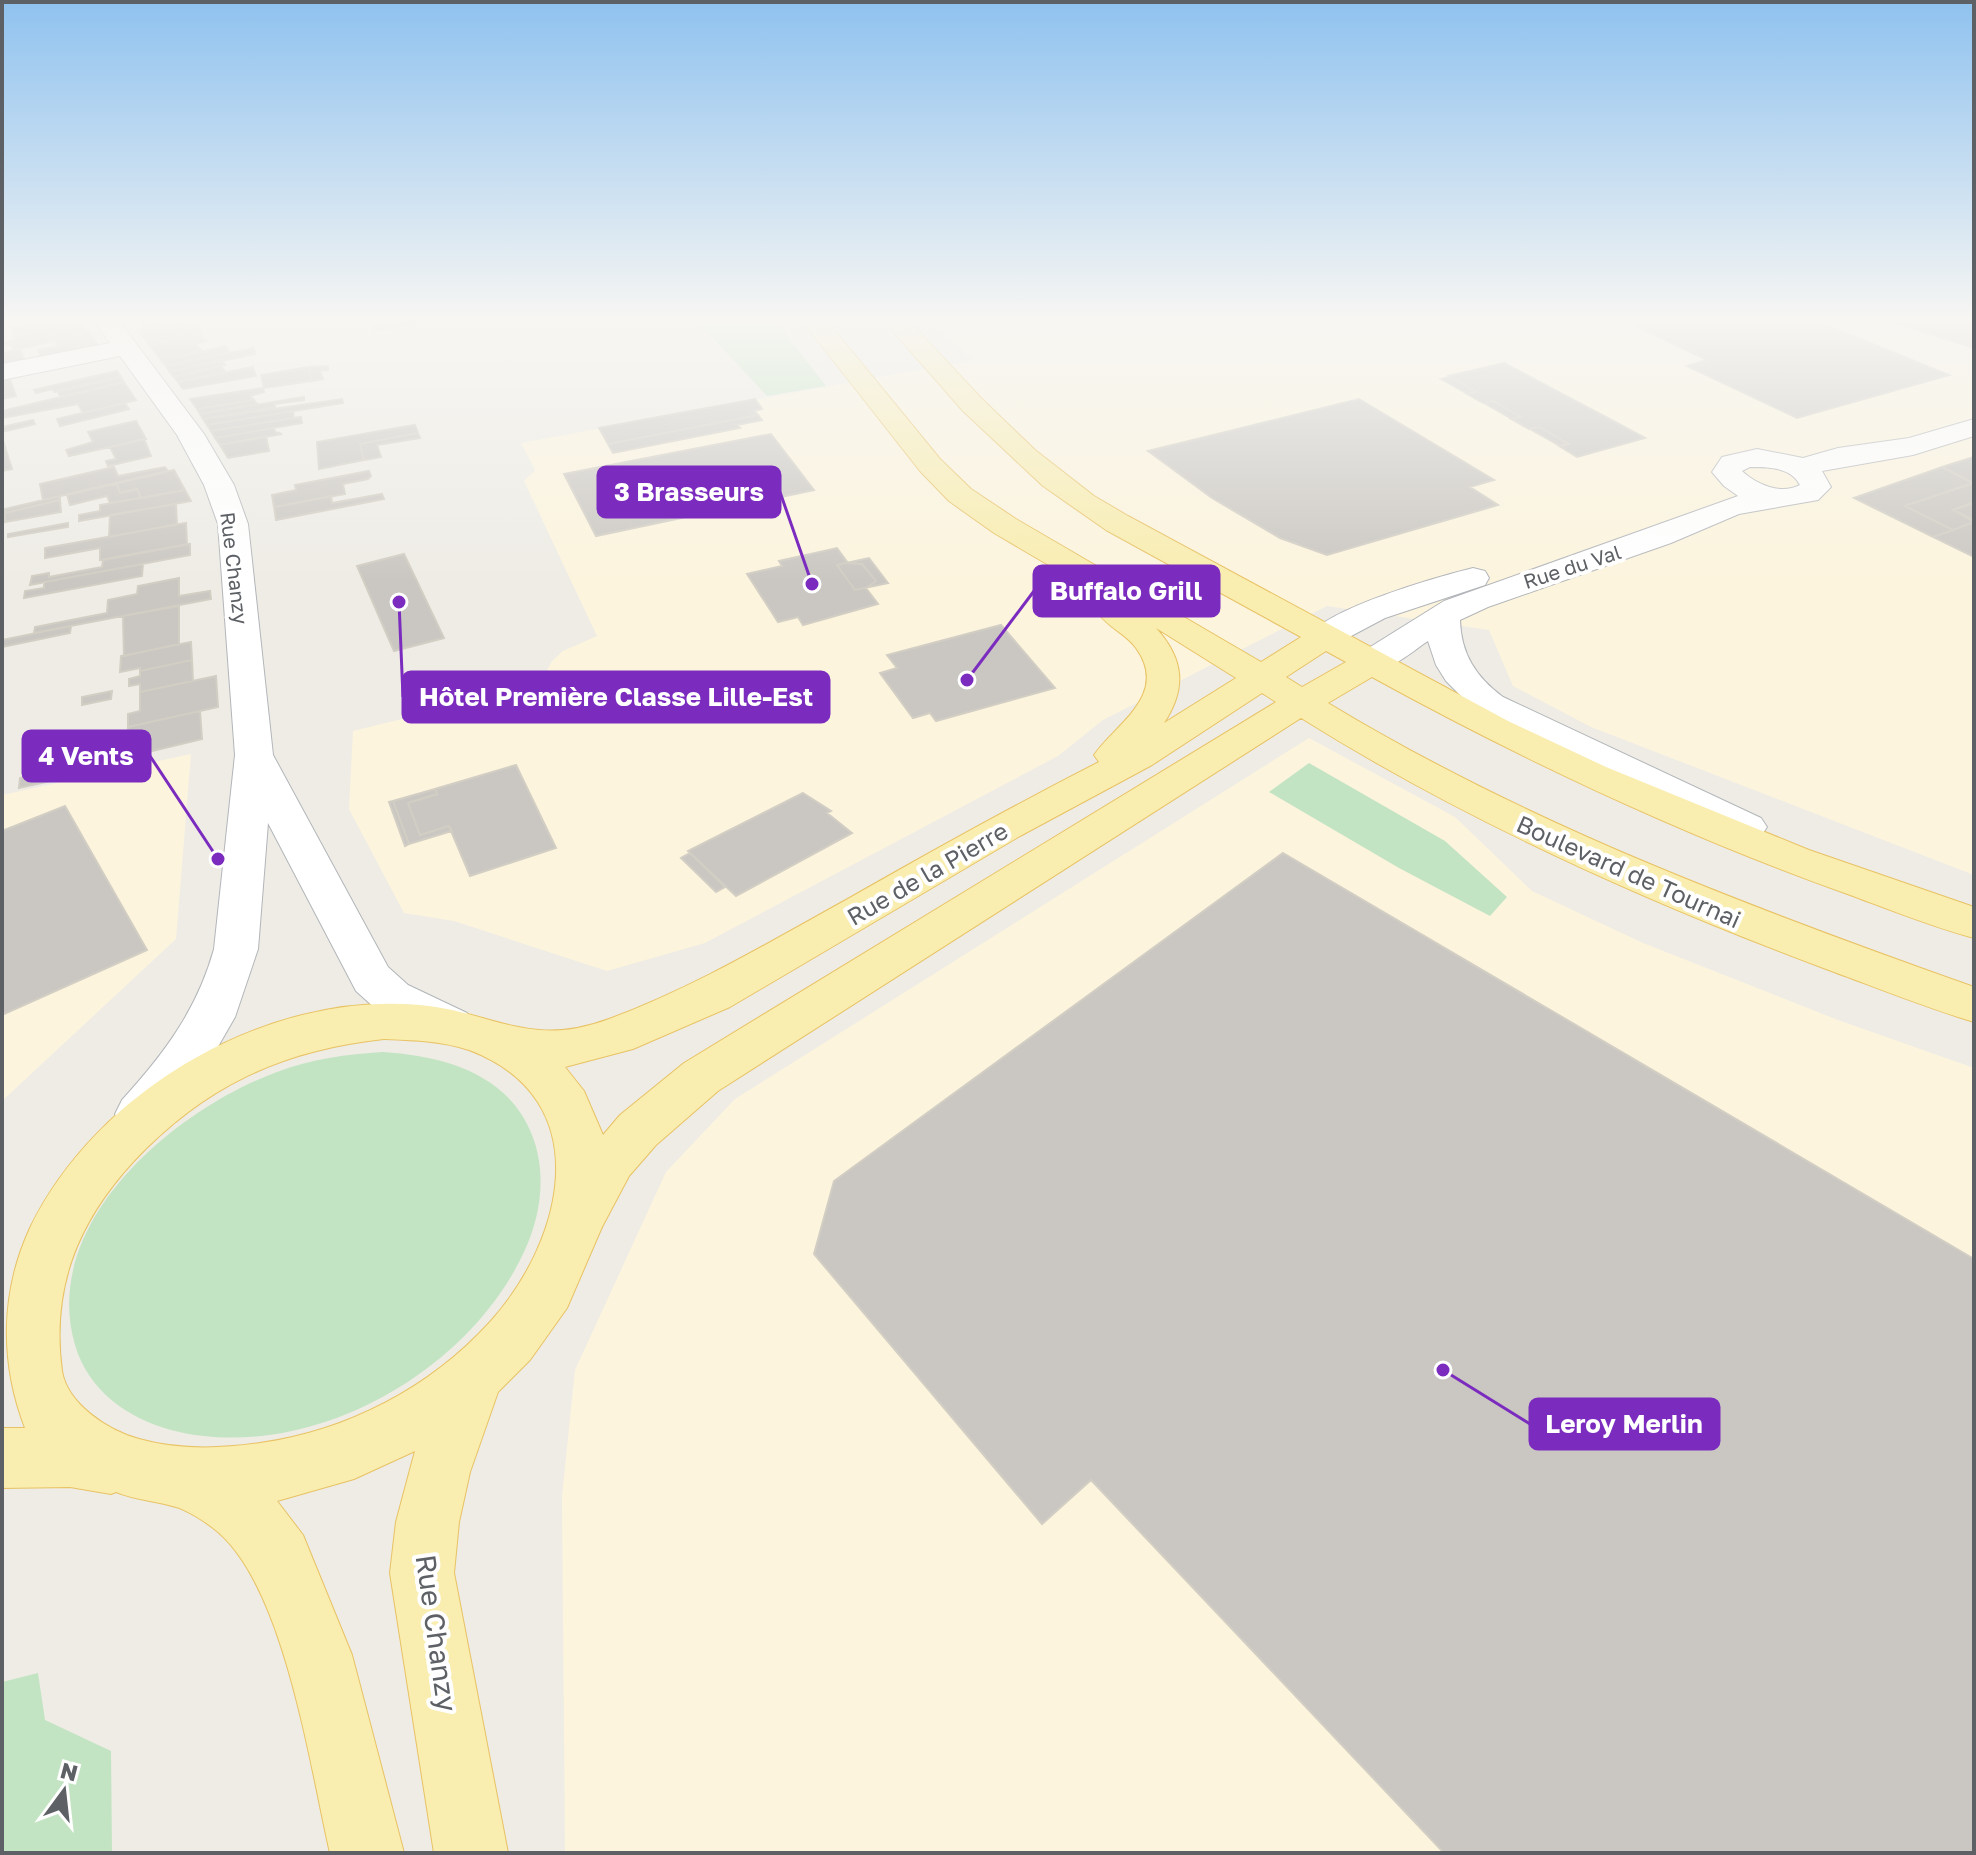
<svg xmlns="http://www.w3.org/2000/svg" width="1976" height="1855" font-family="'Golos Text',sans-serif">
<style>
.commercial{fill:#fcf4dd}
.green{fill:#c3e4c3}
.building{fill:#cac7c2;stroke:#d2cec4;stroke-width:2}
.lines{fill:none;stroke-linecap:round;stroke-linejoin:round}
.minor-casing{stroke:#b2b5b9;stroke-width:2}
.major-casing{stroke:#e8c264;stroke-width:2}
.minor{fill:#fff;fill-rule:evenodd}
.major{fill:#f9edaf;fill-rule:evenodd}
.labels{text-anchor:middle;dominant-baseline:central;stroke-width:8;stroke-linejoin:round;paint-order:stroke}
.far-street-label{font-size:20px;fill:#5d6064;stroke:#fff}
.street-label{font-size:24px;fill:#5d6064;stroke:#fff}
.near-street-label{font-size:28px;fill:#5d6064;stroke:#fff}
.leader{fill:none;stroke:#7b2cbf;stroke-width:3}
.callout-dot{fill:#7b2cbf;stroke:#fff;stroke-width:3}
.callout{fill:#7b2cbf;stroke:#7b2cbf;stroke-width:3}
.callout-label{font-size:26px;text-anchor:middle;font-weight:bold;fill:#fff}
</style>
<rect width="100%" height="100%" fill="#eeece5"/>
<path class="commercial" d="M 933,321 L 1974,321 L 1974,875 L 1591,727 L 1513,686 L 1489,630 L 1327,606 L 1103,720 L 1058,756 L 705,943 L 607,971 L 454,921 L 404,913 L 349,809 L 353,731 L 545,684 L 546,672 L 552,661 L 563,651 L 597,636 L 524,481 L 535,470 L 521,443 L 972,360 Z
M 1309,738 L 1455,817 L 1532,891 L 1643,943 L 1838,1020 L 1974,1068 L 1974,1853 L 565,1853 L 562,1496 L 575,1370 L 666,1172 L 735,1099 Z
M 191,754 L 176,939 L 2,1101 L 2,795 Z"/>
<path class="green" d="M 697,321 L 776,321 L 826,386 L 767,396 Z
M 1309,763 L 1445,841 L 1507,897 L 1490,916 L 1399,868 L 1269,792 Z
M 383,1052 C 443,1056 508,1073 532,1135 C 547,1173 541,1216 524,1252 C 467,1375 305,1465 171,1430 C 127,1418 88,1390 75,1345 C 39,1222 176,1109 277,1072 C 311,1059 347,1054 383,1052 Z
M 38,1673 L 45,1720 L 111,1751 L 112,1853 L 2,1853 L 2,1682 Z"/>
<path class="building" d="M 52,321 L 79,322 L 16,336 L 12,329 Z
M 139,321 L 185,321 L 145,329 Z
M 185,321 L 193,325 L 142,335 L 138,330 Z
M 409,321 L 415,321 L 416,324 L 376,331 L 374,327 Z
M 1651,321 L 1816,321 L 1949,375 L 1797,418 L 1687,366 L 1707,360 L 1634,325 Z
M 1889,321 L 1974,321 L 1974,348 Z
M 79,322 L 84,327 L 2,346 L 2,343 L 16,340 L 13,336 Z
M 198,324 L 200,329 L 146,340 L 142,335 Z
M 84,327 L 89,333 L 14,350 L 10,344 Z
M 199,329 L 203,334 L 149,345 L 146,340 Z
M 89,333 L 97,344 L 91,348 L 41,357 L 38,350 L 58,346 L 55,341 Z
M 201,335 L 206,341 L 196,344 L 202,351 L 162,361 L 149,345 Z
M 225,346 L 230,352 L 166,366 L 162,361 Z
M 254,348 L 255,354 L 170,372 L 166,366 Z
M 20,349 L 25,361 L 2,365 L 2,353 Z
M 221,360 L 225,365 L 174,377 L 170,372 Z
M 1504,363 L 1617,423 L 1645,438 L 1577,457 L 1559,446 L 1569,444 L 1539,427 L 1529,429 L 1511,419 L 1521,417 L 1493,401 L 1483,403 L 1467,394 L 1477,392 L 1449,376 Z
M 220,366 L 226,372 L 178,382 L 174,377 Z
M 328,366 L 328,370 L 320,371 L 323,379 L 312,381 L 309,367 Z
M 253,367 L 256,376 L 183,389 L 178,382 Z
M 309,367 L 312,381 L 264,388 L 261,375 Z
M 117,371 L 121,377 L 54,392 L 53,389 L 36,393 L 34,390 Z
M 9,377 L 16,396 L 2,399 L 2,378 Z
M 121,377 L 124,382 L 61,397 L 57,391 Z
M 1450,377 L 1477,392 L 1468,394 L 1441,379 Z
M 124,382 L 136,400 L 83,413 L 78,404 L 2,418 L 2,411 Z
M 263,388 L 264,392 L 250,396 L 254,400 L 197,409 L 190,399 Z
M 304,397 L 304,400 L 274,404 L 275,407 L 203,419 L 200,414 Z
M 342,399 L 343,403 L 207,425 L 203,419 Z
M 755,399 L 762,409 L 754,411 L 758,415 L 608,444 L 599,428 Z
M 1359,399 L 1494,480 L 1470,487 L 1498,505 L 1327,555 L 1280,538 L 1212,498 L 1148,451 Z
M 254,400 L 257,404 L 200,414 L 197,409 Z
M 1493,401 L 1521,417 L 1512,419 L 1484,403 Z
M 125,403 L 129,409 L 60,426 L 57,419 Z
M 293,411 L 294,418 L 211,431 L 207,425 Z
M 758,415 L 762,420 L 737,425 L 740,428 L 613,453 L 608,444 Z
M 301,417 L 302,423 L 215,438 L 211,431 Z
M 33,420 L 35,424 L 2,432 L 2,427 Z
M 136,421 L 146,439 L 69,456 L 66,450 L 93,442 L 88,432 Z
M 415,425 L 418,433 L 360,444 L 364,460 L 319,469 L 317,442 Z
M 1539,427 L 1569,444 L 1560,446 L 1530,429 Z
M 274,428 L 275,432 L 282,434 L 220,445 L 215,438 Z
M 418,433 L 420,438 L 377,445 L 381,457 L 364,460 L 360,444 Z
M 771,434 L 814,490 L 596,536 L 564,474 Z
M 266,436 L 269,451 L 228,458 L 220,445 Z
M 2,437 L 12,469 L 2,471 Z
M 144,439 L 151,456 L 108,466 L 106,461 L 116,459 L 110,447 Z
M 1974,457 L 1973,483 L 1942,467 Z
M 114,467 L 118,476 L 165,467 L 168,471 L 43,500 L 40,484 Z
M 1942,467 L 1973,483 L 1905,506 L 1953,530 L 1933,537 L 1854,498 Z
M 174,470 L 185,490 L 141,498 L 137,489 L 120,493 L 117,485 L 109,485 Z
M 369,471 L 371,476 L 368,479 L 343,484 L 345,494 L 274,507 L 272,495 L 296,490 L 295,485 Z
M 1974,483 L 1974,502 L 1953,510 L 1974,522 L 1953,530 L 1905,506 Z
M 109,485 L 117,485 L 120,493 L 137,489 L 141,498 L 110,503 L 107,496 L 70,505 L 67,495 Z
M 185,490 L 191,501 L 79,521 L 79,515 L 100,511 L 100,505 Z
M 382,494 L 384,499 L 276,520 L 274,507 L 331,496 L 332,503 Z
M 60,496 L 60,500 L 5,513 L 5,509 Z
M 60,500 L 61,512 L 5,522 L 5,513 Z
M 1974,503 L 1974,520 L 1953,510 Z
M 176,504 L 177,524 L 109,537 L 110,515 Z
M 1974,522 L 1974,557 L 1933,537 L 1953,530 Z
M 68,523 L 68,527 L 8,537 L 8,534 Z
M 186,523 L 187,544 L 100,560 L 100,548 L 45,558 L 45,548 Z
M 190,544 L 190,555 L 30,585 L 32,576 L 49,573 L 49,577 L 102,567 L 103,560 Z
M 837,548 L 848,563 L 862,564 L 876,581 L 866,588 L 878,604 L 803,625 L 798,617 L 778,622 L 747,574 L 782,566 L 779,561 Z
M 404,554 L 444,638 L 394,651 L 357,566 Z
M 869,558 L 888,583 L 855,590 L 837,565 Z
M 143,564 L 142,576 L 24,598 L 25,591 L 44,588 L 44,582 Z
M 179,578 L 179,596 L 210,591 L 211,599 L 34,633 L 35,627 L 107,613 L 108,600 L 137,594 L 138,586 Z
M 179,606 L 179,644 L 124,656 L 123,616 Z
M 1001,625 L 1055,688 L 936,721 L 930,713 L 913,718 L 880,673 L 897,668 L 887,655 Z
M 71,626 L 70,633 L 2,647 L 2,640 Z
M 191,642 L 192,660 L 140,671 L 140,668 L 120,672 L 121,656 Z
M 192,660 L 193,681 L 140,692 L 140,684 L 129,686 L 129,679 L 140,676 L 140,671 Z
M 216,676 L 218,707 L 128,727 L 128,714 L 140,711 L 140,692 Z
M 112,691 L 111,699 L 82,705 L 82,697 Z
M 200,711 L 202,739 L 136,755 L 136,746 L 127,748 L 128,727 Z
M 88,763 L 87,773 L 19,788 L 20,778 Z
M 516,765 L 556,848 L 470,876 L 449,826 L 420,835 L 408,803 L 437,794 L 435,789 Z
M 435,789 L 437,794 L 408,803 L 420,835 L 449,826 L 452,831 L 409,844 L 393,801 Z
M 803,793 L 831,811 L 827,813 L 852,833 L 736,896 L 688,851 Z
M 393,801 L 409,844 L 405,846 L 389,802 Z
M 65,806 L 147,950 L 2,1015 L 2,831 Z
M 690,853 L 725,887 L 716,892 L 681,858 Z
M 1283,853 L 1974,1259 L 1974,1853 L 1444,1853 L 1091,1480 L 1042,1524 L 814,1254 L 834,1181 Z"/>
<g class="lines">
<g class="minor-casing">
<path id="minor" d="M 95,321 L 119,321 L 204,434 L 234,485 L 248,524 L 273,755 L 388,967 L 408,985 L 467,1013 L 474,1026 L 467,1039 L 450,1044 L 376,1009 L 356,991 L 268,823 L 258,949 L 235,1017 L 204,1071 L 158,1128 L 140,1134 L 122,1128 L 115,1114 L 122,1100 C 164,1054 197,1010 214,949 L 235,755 L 218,524 L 204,485 L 177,435 L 120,356 L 2,380 L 2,364 L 110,343 Z
M 1974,419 L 1974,436 L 1913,455 L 1822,471 L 1831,487 L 1818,500 L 1739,514 L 1671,543 L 1488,607 L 1460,620 C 1461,654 1476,677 1503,697 L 1761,818 L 1767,827 L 1761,836 L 1747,840 L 1733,836 L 1477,712 L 1446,681 L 1436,665 L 1428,641 C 1407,655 1386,676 1359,670 L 1354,662 L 1359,654 L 1444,601 L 1738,496 L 1724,486 L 1712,472 L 1722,457 L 1757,449 L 1803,458 L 1838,448 L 1909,438 ZM 1750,467 C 1768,467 1791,467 1800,485 C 1781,495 1757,485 1742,471 Z
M 1473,568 L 1485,571 L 1489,578 L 1485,585 L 1385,618 L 1338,643 L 1326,646 L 1314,643 L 1309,636 C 1328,608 1437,577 1473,568 Z"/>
</g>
<g class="major-casing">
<path id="major" d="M 802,321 L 827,321 L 940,459 L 971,489 L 1016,519 L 1261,662 L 1301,637 L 1106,530 L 1043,486 L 963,411 L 884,321 L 909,321 L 982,399 L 1035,450 L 1094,496 L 1128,516 L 1508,721 L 1606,767 L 1809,850 L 1974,907 L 1974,938 C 1933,927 1893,911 1853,896 C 1686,837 1527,762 1372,677 L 1328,703 C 1531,826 1752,908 1974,987 L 1974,1022 C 1924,1007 1875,987 1826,969 C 1644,901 1466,821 1301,718 L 718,1091 L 656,1145 L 629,1176 L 602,1227 L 567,1308 L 530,1360 L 498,1392 L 470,1472 L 459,1522 L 454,1573 L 508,1853 L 434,1853 L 390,1573 L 396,1522 L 415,1451 L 354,1479 L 277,1501 L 303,1535 L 352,1655 L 404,1853 L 330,1853 C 310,1767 284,1581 213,1528 C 204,1521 187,1510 176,1507 C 156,1501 136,1500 116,1492 L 111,1494 L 70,1487 L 2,1488 L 2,1428 L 25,1428 C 0,1363 0,1293 30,1228 C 96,1091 266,991 420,1005 C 494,1012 529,1049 609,1019 C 693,988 768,943 846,900 C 930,852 1013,806 1099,762 L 1094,755 C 1115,724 1170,695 1136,648 C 1126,634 1109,628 1099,614 L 1104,607 L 1115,604 L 994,533 L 949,501 L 920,471 ZM 1156,628 L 1236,678 L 1164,723 C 1187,688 1184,659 1156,628 ZM 1326,651 L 1346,662 L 1302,687 L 1286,677 ZM 1262,693 L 1276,702 L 684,1063 L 620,1115 L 603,1135 L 584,1091 L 565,1067 L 633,1049 L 730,1007 L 1020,836 L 1152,765 ZM 384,1039 C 412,1040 442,1041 469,1050 C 599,1099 564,1240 490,1322 C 430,1388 347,1431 260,1443 C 220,1449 178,1450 139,1439 C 109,1431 67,1404 62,1371 C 51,1289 77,1223 133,1162 C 204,1086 282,1050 384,1039 Z"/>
</g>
<use href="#minor" class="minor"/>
<use href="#major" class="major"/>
</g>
<linearGradient id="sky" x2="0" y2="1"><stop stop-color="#8fc2ef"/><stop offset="0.55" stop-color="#f7f6f3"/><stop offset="1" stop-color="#f7f6f3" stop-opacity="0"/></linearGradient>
<rect width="1976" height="581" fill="url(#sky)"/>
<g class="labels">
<g class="far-street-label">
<text transform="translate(1572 566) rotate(-18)">Rue du Val</text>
<text transform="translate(235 568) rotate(83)">Rue Chanzy</text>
</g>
<g class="street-label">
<text transform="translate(1629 871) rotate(24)">Boulevard de Tournai</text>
<text transform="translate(927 873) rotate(-30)">Rue de la Pierre</text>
</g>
<g class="near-street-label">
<text transform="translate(437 1633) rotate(82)">Rue Chanzy</text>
</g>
</g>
<path class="leader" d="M812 584L780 492M967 680L1034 591M399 602L403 697M218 859L150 756M1443 1370L1530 1424"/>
<g class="callout-dot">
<circle cx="812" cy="584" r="8"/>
<circle cx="967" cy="680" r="8"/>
<circle cx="399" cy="602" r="8"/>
<circle cx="218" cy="859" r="8"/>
<circle cx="1443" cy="1370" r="8"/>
</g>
<g class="callout">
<rect x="598" y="467" width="182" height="50" rx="8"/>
<rect x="1034" y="566" width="185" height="50" rx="8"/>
<rect x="403" y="672" width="426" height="50" rx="8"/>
<rect x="23" y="731" width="127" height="50" rx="8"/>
<rect x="1530" y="1399" width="189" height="50" rx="8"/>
</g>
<g class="callout-label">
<text x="689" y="501">3 Brasseurs</text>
<text x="1126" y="600">Buffalo Grill</text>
<text x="616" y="706">Hôtel Première Classe Lille-Est</text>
<text x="86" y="765">4 Vents</text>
<text x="1624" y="1433">Leroy Merlin</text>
</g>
<rect width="1976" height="1855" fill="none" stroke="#5d6064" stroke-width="8"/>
<g transform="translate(64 1791) rotate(15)" stroke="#ffffff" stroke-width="6" paint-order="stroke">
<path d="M0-6L14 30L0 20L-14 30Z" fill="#5d6064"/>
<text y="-12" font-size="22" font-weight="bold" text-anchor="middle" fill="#5d6064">N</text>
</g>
</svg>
